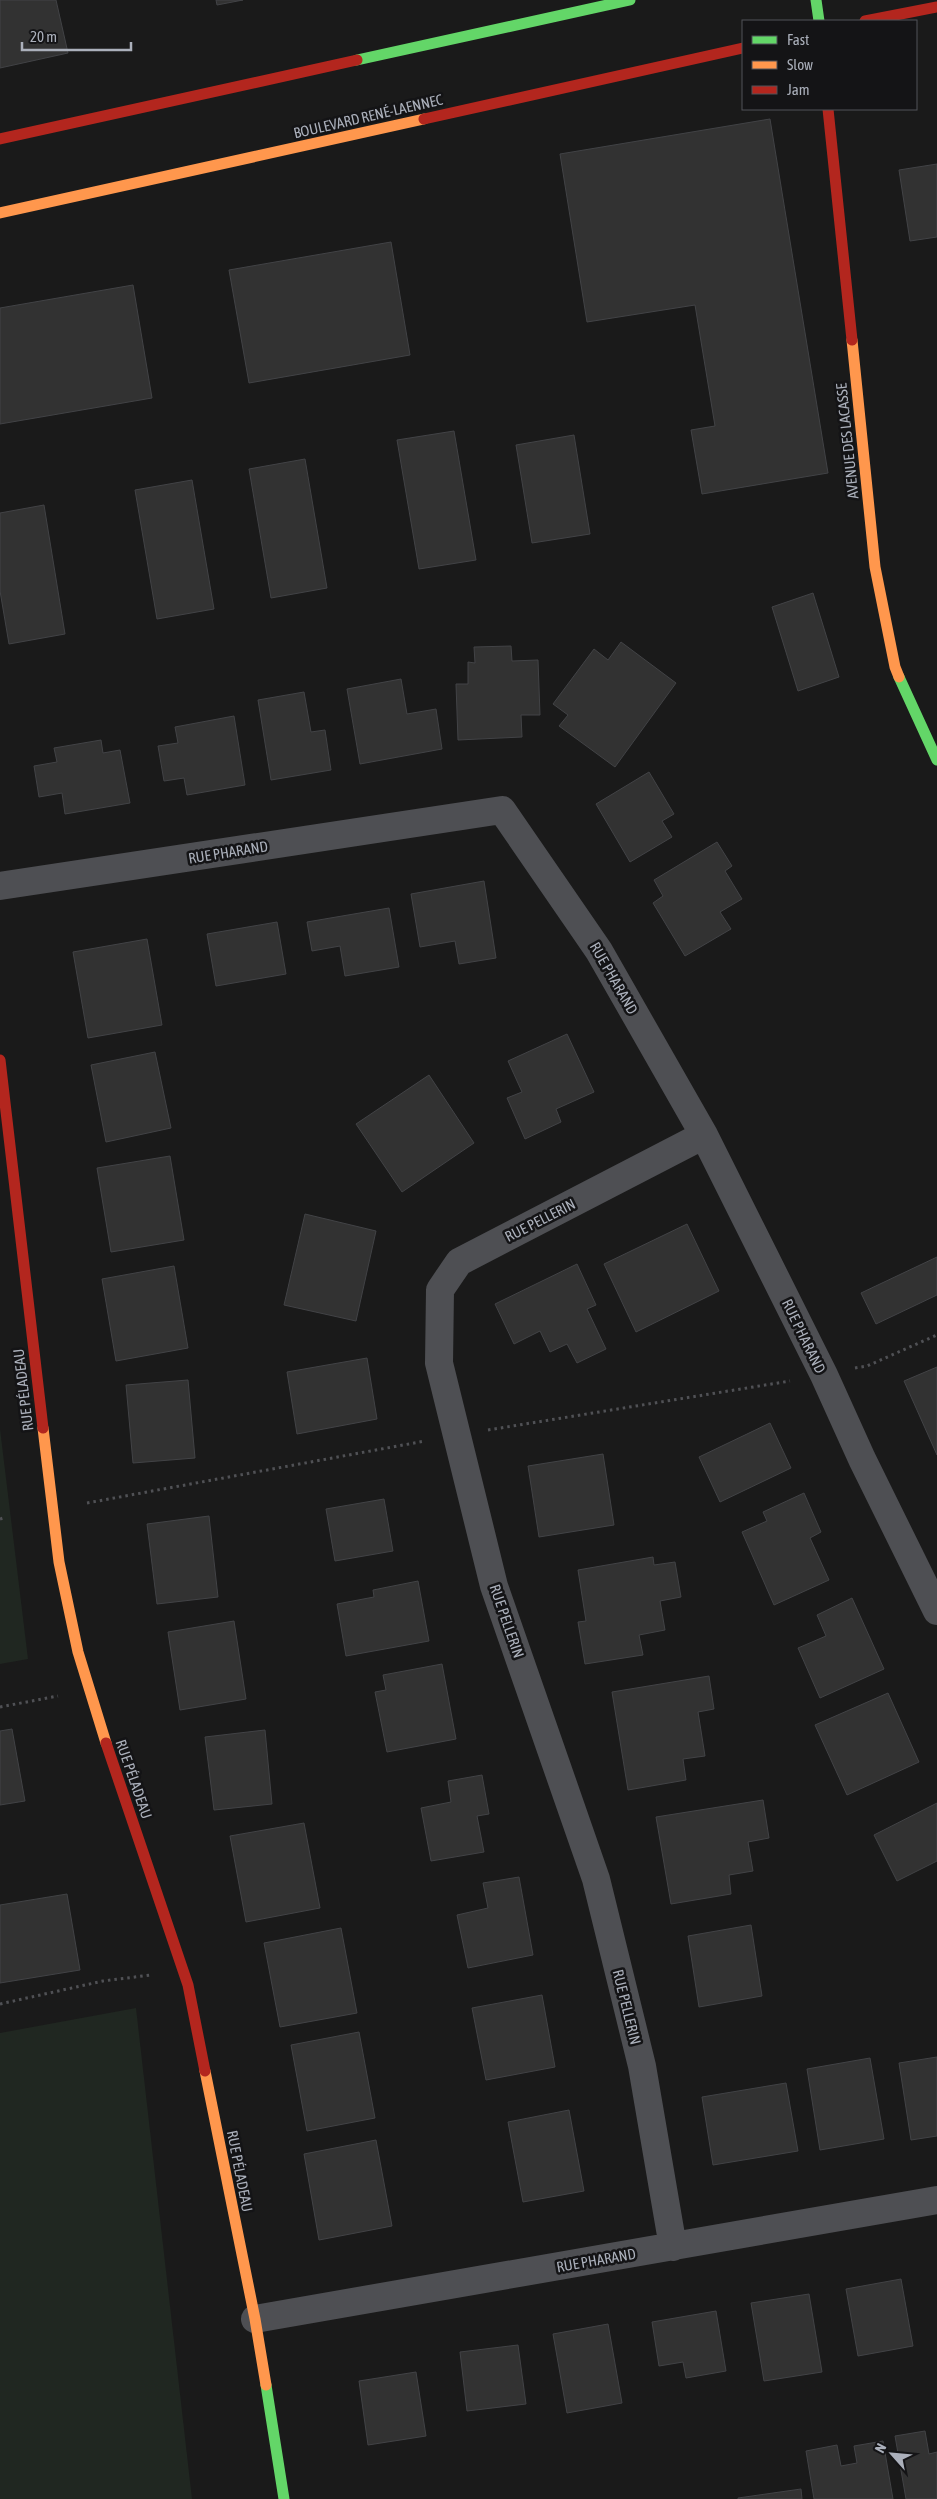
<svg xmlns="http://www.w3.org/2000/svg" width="937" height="2499" font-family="'Asap Condensed',sans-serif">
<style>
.green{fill:#202721}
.building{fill:#323232;stroke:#424346}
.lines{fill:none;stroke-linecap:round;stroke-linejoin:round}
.path{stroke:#505155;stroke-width:3;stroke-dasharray:2.5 4;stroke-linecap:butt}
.street{stroke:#4e4f53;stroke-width:28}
.fast{stroke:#63d668;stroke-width:11}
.slow{stroke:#ff974d;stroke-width:11}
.jam{stroke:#b3261e;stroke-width:11}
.labels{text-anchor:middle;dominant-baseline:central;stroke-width:5;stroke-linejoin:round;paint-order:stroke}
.street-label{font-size:15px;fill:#abb0bb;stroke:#141416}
</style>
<rect width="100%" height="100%" fill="#1a1a1a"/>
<path class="green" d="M 0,1429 L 28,1659 L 0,1664 Z
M 136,2008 L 192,2499 L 0,2499 L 0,2033 Z"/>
<path class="building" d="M 0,0 L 56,0 L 68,53 L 0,68 Z
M 216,0 L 243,0 L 217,5 Z
M 770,119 L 828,473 L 702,494 L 691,430 L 715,426 L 695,305 L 587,322 L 560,154 Z
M 937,164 L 937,237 L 910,241 L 899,170 Z
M 391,242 L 410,355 L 249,383 L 229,270 Z
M 133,285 L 152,398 L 0,424 L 0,308 Z
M 454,431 L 476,560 L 419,569 L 397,440 Z
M 574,435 L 590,534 L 532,543 L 516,445 Z
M 305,459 L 327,588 L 271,598 L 249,469 Z
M 192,480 L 214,609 L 157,619 L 135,490 Z
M 44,505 L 65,634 L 9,644 L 0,591 L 0,513 Z
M 813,593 L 839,677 L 798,691 L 772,607 Z
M 621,642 L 676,683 L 615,767 L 559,726 L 568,715 L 553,704 L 594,649 L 608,660 Z
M 511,646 L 512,661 L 538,660 L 540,715 L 521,715 L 522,737 L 458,740 L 456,684 L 468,684 L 468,662 L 475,663 L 474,647 Z
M 401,679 L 407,714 L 436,709 L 442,749 L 360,764 L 347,689 Z
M 304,692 L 311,732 L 325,730 L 331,770 L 271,780 L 258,700 Z
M 234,716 L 245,785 L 187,795 L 184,778 L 164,781 L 158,746 L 178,743 L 175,727 Z
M 101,740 L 103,753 L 120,750 L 130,803 L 65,814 L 62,793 L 39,797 L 34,766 L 57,762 L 54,748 Z
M 649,772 L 674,814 L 662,821 L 672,837 L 630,862 L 596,804 Z
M 717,842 L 732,866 L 725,871 L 742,899 L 720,912 L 731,929 L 685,956 L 653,903 L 663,896 L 654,880 Z
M 484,881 L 496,958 L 459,964 L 455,941 L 420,947 L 411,894 Z
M 389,908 L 399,967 L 345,976 L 340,946 L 312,951 L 307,922 Z
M 277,922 L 286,974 L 216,986 L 207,934 Z
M 147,939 L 162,1025 L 88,1038 L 73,952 Z
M 567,1034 L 594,1092 L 556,1109 L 561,1122 L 525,1139 L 507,1098 L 522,1092 L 508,1061 Z
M 155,1052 L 171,1128 L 106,1142 L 91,1065 Z
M 429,1075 L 474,1143 L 402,1192 L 356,1124 Z
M 170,1156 L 184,1240 L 111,1252 L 97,1168 Z
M 305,1214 L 376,1231 L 356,1321 L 284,1305 Z
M 687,1224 L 719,1291 L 636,1332 L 604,1264 Z
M 937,1257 L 937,1295 L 876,1324 L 861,1293 Z
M 577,1264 L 596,1305 L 587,1309 L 606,1349 L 577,1363 L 567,1344 L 550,1352 L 540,1331 L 514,1344 L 495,1304 Z
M 174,1266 L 188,1348 L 116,1361 L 102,1279 Z
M 367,1358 L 377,1419 L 297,1434 L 287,1372 Z
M 937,1367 L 937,1455 L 904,1381 Z
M 188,1380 L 195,1458 L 133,1463 L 126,1385 Z
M 770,1423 L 791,1468 L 720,1502 L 699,1457 Z
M 603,1454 L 614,1525 L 539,1537 L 528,1466 Z
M 804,1493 L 821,1532 L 810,1538 L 829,1580 L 774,1605 L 742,1532 L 767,1521 L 763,1512 Z
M 384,1499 L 393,1551 L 335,1561 L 326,1509 Z
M 209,1516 L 218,1597 L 157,1604 L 147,1524 Z
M 653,1557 L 654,1565 L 675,1562 L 681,1597 L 660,1601 L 665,1630 L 639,1635 L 643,1655 L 585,1664 L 578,1622 L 586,1621 L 578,1570 Z
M 418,1581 L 429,1641 L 346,1656 L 337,1604 L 374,1597 L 373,1590 Z
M 852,1598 L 884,1669 L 820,1698 L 798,1648 L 826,1636 L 817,1615 Z
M 234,1621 L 246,1699 L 180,1710 L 168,1632 Z
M 442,1664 L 456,1739 L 387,1752 L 375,1692 L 386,1690 L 383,1675 Z
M 709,1676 L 714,1709 L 698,1712 L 705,1756 L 683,1759 L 686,1780 L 628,1790 L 612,1692 Z
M 888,1693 L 919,1762 L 847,1795 L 815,1725 Z
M 12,1729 L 25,1801 L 0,1805 L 0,1731 Z
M 265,1730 L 272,1804 L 214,1810 L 205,1737 Z
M 482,1775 L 489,1814 L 477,1816 L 484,1852 L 431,1861 L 421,1808 L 451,1802 L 448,1781 Z
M 763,1800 L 769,1838 L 748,1842 L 753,1871 L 729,1875 L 731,1894 L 671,1904 L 656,1817 Z
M 937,1803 L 937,1861 L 897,1881 L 874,1835 Z
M 304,1823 L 320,1908 L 246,1922 L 230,1836 Z
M 519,1877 L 533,1955 L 468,1968 L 457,1915 L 488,1908 L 483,1883 Z
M 67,1894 L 80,1970 L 0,1983 L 0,1905 Z
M 751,1925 L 762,1996 L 699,2007 L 688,1936 Z
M 341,1928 L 357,2013 L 280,2027 L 264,1943 Z
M 542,1995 L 555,2067 L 486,2080 L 472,2008 Z
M 359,2032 L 375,2118 L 307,2131 L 291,2045 Z
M 937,2057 L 937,2136 L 911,2140 L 899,2063 Z
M 870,2058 L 884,2139 L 820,2150 L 807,2069 Z
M 786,2083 L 798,2151 L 713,2165 L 702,2097 Z
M 569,2110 L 584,2191 L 523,2202 L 508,2122 Z
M 376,2140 L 392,2226 L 319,2240 L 304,2154 Z
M 901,2279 L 913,2346 L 858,2356 L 846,2289 Z
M 809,2294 L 822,2372 L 764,2381 L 751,2303 Z
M 716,2311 L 726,2371 L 686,2378 L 683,2362 L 659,2366 L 652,2322 Z
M 608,2324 L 622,2403 L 567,2413 L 553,2334 Z
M 518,2345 L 526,2404 L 467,2411 L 460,2352 Z
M 416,2372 L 426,2436 L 368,2445 L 359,2381 Z
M 925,2431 L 929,2454 L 937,2452 L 937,2499 L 906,2499 L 895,2436 Z
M 883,2441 L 893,2499 L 814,2499 L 806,2451 L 837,2445 L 841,2466 L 857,2463 L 854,2446 Z
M 801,2489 L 802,2499 L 738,2499 L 738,2498 Z"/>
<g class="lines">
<path class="path" d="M 855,1368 L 867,1366 L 937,1335
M 488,1430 L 790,1381
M 87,1503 L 425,1441
M 0,1519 L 3,1518
M 0,1707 L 58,1696
M 0,2004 L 103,1981 L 151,1975"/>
<path class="street" d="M 0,886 L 502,810 L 599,951 L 704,1135 L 824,1375 L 862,1459 L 937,1611
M 673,2247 L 642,2066 L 596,1879 L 494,1586 L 439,1363 L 440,1290 L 459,1262 L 704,1135
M 255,2319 L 937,2200"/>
<path class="fast" d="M 816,0 L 819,21
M 357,60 L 630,0
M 899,677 L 937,760
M 266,2385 L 284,2499"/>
<path class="slow" d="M 0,213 L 424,119
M 852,340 L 875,567 L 895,667 L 899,677
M 43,1428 L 59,1562 L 78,1652 L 106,1743
M 205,2071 L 255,2319 L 266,2385"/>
<path class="jam" d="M 865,21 L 937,7
M 828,109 L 852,340
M 424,119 L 743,48
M 0,139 L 357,60
M 0,1060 L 43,1428
M 106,1743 L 188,1985 L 205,2071"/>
</g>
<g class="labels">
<g class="street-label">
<text transform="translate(368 116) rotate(-13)">BOULEVARD RENÉ-LAENNEC</text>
<text transform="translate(847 441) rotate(-96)">AVENUE DES LACASSE</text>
<text transform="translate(228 852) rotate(-9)">RUE PHARAND</text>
<text transform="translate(614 978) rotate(60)">RUE PHARAND</text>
<text transform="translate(540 1220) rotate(-27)">RUE PELLERIN</text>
<text transform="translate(804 1336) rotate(64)">RUE PHARAND</text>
<text transform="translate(23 1390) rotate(-97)">RUE PÉLADEAU</text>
<text transform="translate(507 1621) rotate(71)">RUE PELLERIN</text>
<text transform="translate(134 1779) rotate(71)">RUE PÉLADEAU</text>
<text transform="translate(627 2007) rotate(76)">RUE PELLERIN</text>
<text transform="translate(240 2171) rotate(79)">RUE PÉLADEAU</text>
<text transform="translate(596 2260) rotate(-10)">RUE PHARAND</text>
</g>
</g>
<rect x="742" y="20" width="175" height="90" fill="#141416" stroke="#505258"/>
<rect x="752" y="36" width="25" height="8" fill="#63d668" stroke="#505258"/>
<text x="787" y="45" font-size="15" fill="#abb0bb">Fast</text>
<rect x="752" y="61" width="25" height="8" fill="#ff974d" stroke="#505258"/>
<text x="787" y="70" font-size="15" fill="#abb0bb">Slow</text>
<rect x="752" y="86" width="25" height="8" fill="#b3261e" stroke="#505258"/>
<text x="787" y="95" font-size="15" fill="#abb0bb">Jam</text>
<g transform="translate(892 2454) rotate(297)" stroke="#141416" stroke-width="4" paint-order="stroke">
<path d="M0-4L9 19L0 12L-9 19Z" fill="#abb0bb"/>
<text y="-8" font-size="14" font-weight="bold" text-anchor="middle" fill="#abb0bb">N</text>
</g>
<path d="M22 42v8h109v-8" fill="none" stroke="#abb0bb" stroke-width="2.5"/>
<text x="30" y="42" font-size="15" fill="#abb0bb" stroke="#141416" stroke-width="4" paint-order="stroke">20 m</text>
</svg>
